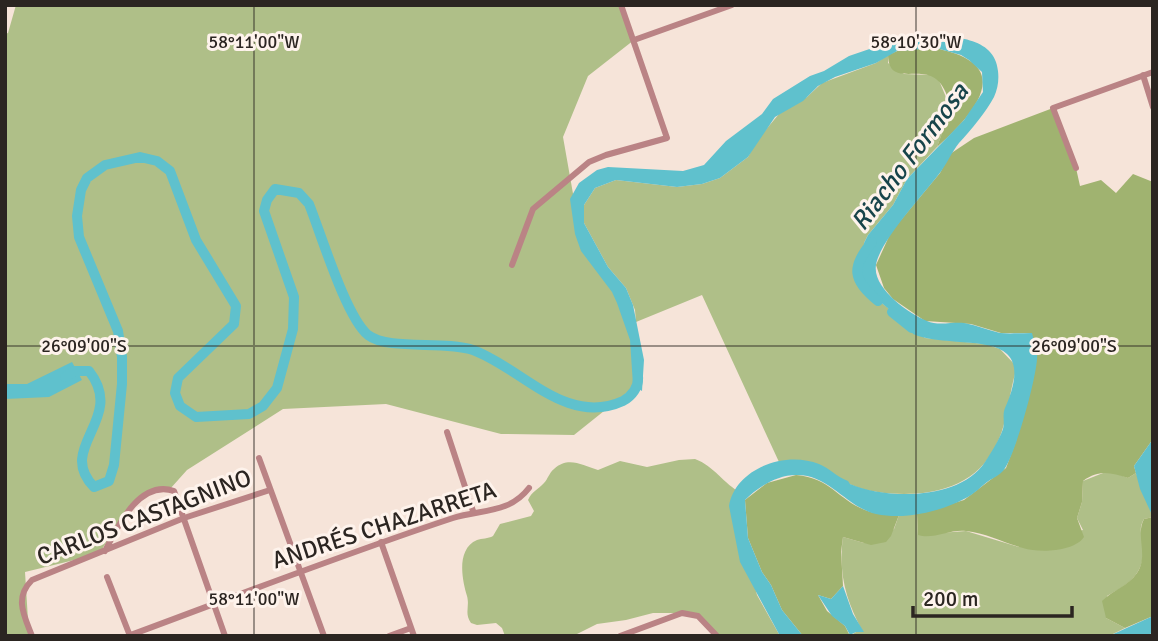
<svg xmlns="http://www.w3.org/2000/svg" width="1158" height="641" font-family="Signika,sans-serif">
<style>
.green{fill:#afbf88}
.forest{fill:#a0b370}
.water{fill:#5fc1cd}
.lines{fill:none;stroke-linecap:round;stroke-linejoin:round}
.river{stroke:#5fc1cd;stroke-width:10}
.minor{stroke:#ba8385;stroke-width:6}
.ticks{fill:none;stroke:#2b2521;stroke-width:2;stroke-opacity:0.45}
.labels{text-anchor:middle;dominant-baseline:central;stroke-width:6;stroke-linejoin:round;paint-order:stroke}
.street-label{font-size:24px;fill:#2b2521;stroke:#fef3ec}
.water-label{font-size:26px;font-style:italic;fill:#17444a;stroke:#fef3ec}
.ticks-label{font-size:18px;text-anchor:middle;fill:#2b2521;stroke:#fef3ec;stroke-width:6;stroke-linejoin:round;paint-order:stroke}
</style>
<rect width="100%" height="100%" fill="#f6e4d9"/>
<path class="green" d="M 16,5 L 621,5 L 634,40 L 588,76 L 563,137 L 578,222 L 623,302 L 639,383 L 574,435 L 501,434 L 386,404 L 283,409 L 187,470 L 170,489 L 151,493 L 126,511 L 99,554 L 25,572 L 29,636 L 5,636 L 5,34 L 8,33 Z
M 888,55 L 888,63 L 904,74 L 931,75 L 938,78 L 948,102 L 944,128 L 937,147 L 907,179 L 893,205 L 868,235 L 864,243 L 865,251 L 856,273 L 862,287 L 925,338 L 985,344 L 1000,349 L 1017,367 C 1011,386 1009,405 1004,424 C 993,466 965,488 923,493 C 903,495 873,494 854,486 C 826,473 815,455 779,462 L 702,295 L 636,322 L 635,310 L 626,288 L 608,267 L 584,223 L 584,205 L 595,188 L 616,180 L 677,187 L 702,184 L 720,178 L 748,157 L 758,139 L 779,114 L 807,97 L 822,83 L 876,63 Z
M 695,459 C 714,466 724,484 741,493 L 736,512 L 757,595 L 780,636 L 717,636 L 702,620 L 682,613 L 653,613 L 626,620 L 597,624 L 573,636 L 505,636 L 502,628 L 496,623 L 477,625 L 471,623 C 464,613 470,607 467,596 C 462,580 456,549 477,540 C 482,538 488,539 493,536 L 500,524 L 531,516 L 534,511 L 528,500 C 532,491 538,490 544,483 C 548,479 549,473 554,469 C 568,456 582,465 598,470 L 620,461 L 647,467 L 679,460 Z
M 1113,472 L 1128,478 L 1136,473 L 1153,517 L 1144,519 C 1138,529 1142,535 1143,545 C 1145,574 1130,583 1107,596 L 1106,618 L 1125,628 L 1109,636 L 850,636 L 856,632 L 863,632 C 846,601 838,573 843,537 L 864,543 L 894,529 L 899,515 L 917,514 L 918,535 L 934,535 L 940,533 L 966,531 L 1019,547 L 1083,530 L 1077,518 L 1082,502 L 1083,481 L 1103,473 Z"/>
<path class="forest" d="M 936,48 C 946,51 958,53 967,59 C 1008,82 958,128 937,147 C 941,136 946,123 948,111 C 949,103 948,96 944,89 C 928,57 889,92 888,55 L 902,49 Z
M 1053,108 L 1076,168 L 1080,186 L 1101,180 L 1116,193 L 1133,174 L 1153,182 L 1153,439 L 1134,466 L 1136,473 L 1128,478 C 1111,473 1100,469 1083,481 L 1082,502 L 1077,518 L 1084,537 C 1074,552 1039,553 1023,548 C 1004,543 986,533 966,531 C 950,529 933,540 918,535 L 917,514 L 964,500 L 1006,468 L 1016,441 L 1031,333 L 1001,333 L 971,324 L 925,321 L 893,299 L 884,288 L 876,265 L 891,232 L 940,173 L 950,154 L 974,138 Z
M 796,475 C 831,478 837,499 865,510 C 876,515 888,514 899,515 L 891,536 L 886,542 L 871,545 L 843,537 L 841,552 L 843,586 L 831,599 L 818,595 L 827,611 L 845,626 L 850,636 L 803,636 L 782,610 L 771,585 L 762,572 L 748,538 L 745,500 L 767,483 Z
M 1153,517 L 1153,616 L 1125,628 L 1106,618 L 1102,601 C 1113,590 1128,586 1137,573 C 1149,555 1135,535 1144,519 Z"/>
<path class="water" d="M 924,36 C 951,36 995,36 998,71 C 999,80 998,88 994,97 C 986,112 971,130 959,143 C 951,153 947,164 939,174 C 924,194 879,242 876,265 C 872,288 909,314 927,321 C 937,326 952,322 964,323 C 976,325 988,330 1000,333 C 1010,334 1021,333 1032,333 C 1034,341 1038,351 1037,359 C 1036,379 1015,457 1003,471 C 999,475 995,477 990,480 C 981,486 975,494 964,499 C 939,512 905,520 876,514 C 846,507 829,474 796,475 C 777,475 758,487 745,500 L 748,538 L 762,572 L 771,585 L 782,610 L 803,636 L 780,636 L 740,562 L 729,506 C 735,469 785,450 819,464 C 829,468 837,477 848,481 L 850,484 C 888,500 960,500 985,462 C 991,453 999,440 1003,429 C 1005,422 1002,415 1005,408 C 1012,392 1021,367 1007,354 C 989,337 939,346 913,334 L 912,328 L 862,287 L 858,264 L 865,251 L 864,243 L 868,235 L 893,205 L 907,179 L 964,120 L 983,92 L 982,72 L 969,60 L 961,55 L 936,48 L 897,51 L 876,63 L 835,77 L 818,86 L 803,101 L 775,117 L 748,157 L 720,178 L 702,184 L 677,187 L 616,180 L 595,188 L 584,205 L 584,223 L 608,267 L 626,288 L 633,305 L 644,360 L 642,391 L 633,385 L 630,340 L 617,303 L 612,292 L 581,251 L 575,234 L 570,199 L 579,183 L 597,170 L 608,167 L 683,171 L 704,165 L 726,141 L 762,114 L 773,99 L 810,76 L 824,71 L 849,56 L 893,41 Z
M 72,362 L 82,380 L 49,397 L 5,399 L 5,384 L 27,384 Z
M 1153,439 L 1153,517 L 1140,489 L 1134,466 Z
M 843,586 L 853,614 L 864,632 L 856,632 L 850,635 L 845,626 L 832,616 L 818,595 L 831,599 Z
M 1153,616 L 1153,633 L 1143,636 L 1109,636 Z"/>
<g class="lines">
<path class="river" d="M 872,242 C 851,268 852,279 878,301
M 892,312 L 912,328 L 924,331
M 65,377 L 75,371 L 89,371 C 127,419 55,447 94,487 L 109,481 L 114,465 L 122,384 L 122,357 L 118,331 L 79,237 L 77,216 L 81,190 L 87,178 L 105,165 L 140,157 L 157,161 L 170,171 L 196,240 L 236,306 L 234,324 L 178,378 L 175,393 L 180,406 L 196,417 L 249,414 L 263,406 L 277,388 L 293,329 L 294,297 L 264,211 L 267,200 L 275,189 L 299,193 L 309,204 C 321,234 346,317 368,335 C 389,351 444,340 473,350 C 522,368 566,427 623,401 C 632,396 639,387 638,376"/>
<path class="minor" d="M 634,40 L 732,5
M 1143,75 L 1153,107
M 1076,168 L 1053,108 L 1153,72
M 512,265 L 533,209 L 589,162 L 606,155 L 667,138 L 621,5
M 447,432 L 473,511
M 259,458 L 324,636
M 381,542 L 414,636
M 105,551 C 117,528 139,479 174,491 L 225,636
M 107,577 L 130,636
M 32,636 C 24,615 14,598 32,580 L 184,518 L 270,490
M 128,636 C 236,596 344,554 453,518 C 481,509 509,514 529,488
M 389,636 L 411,628
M 620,636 L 682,613 L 698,616 L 717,636"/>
</g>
<path class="ticks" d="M 254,5 L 254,636M 916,5 L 916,636M 5,346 L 1153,346"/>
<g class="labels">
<g class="street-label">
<text transform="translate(144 517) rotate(-21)">CARLOS CASTAGNINO</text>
<text transform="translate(384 525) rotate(-18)">ANDRÉS CHAZARRETA</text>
</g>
<g class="water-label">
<text transform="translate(910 157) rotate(-53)">Riacho Formosa</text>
</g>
</g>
<g class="ticks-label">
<text x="254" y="48">58°11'00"W</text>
<text x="916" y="48">58°10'30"W</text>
<text x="84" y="352">26°09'00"S</text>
<text x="1074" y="352">26°09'00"S</text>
<text x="254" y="605">58°11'00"W</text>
</g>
<rect width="1158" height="641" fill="none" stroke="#2b2521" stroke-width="14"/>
<path d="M913 606v10h159v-10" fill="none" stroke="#2b2521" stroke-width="3.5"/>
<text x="923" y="606" font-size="21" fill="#2b2521" stroke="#fef3ec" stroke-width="5" paint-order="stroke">200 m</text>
</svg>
